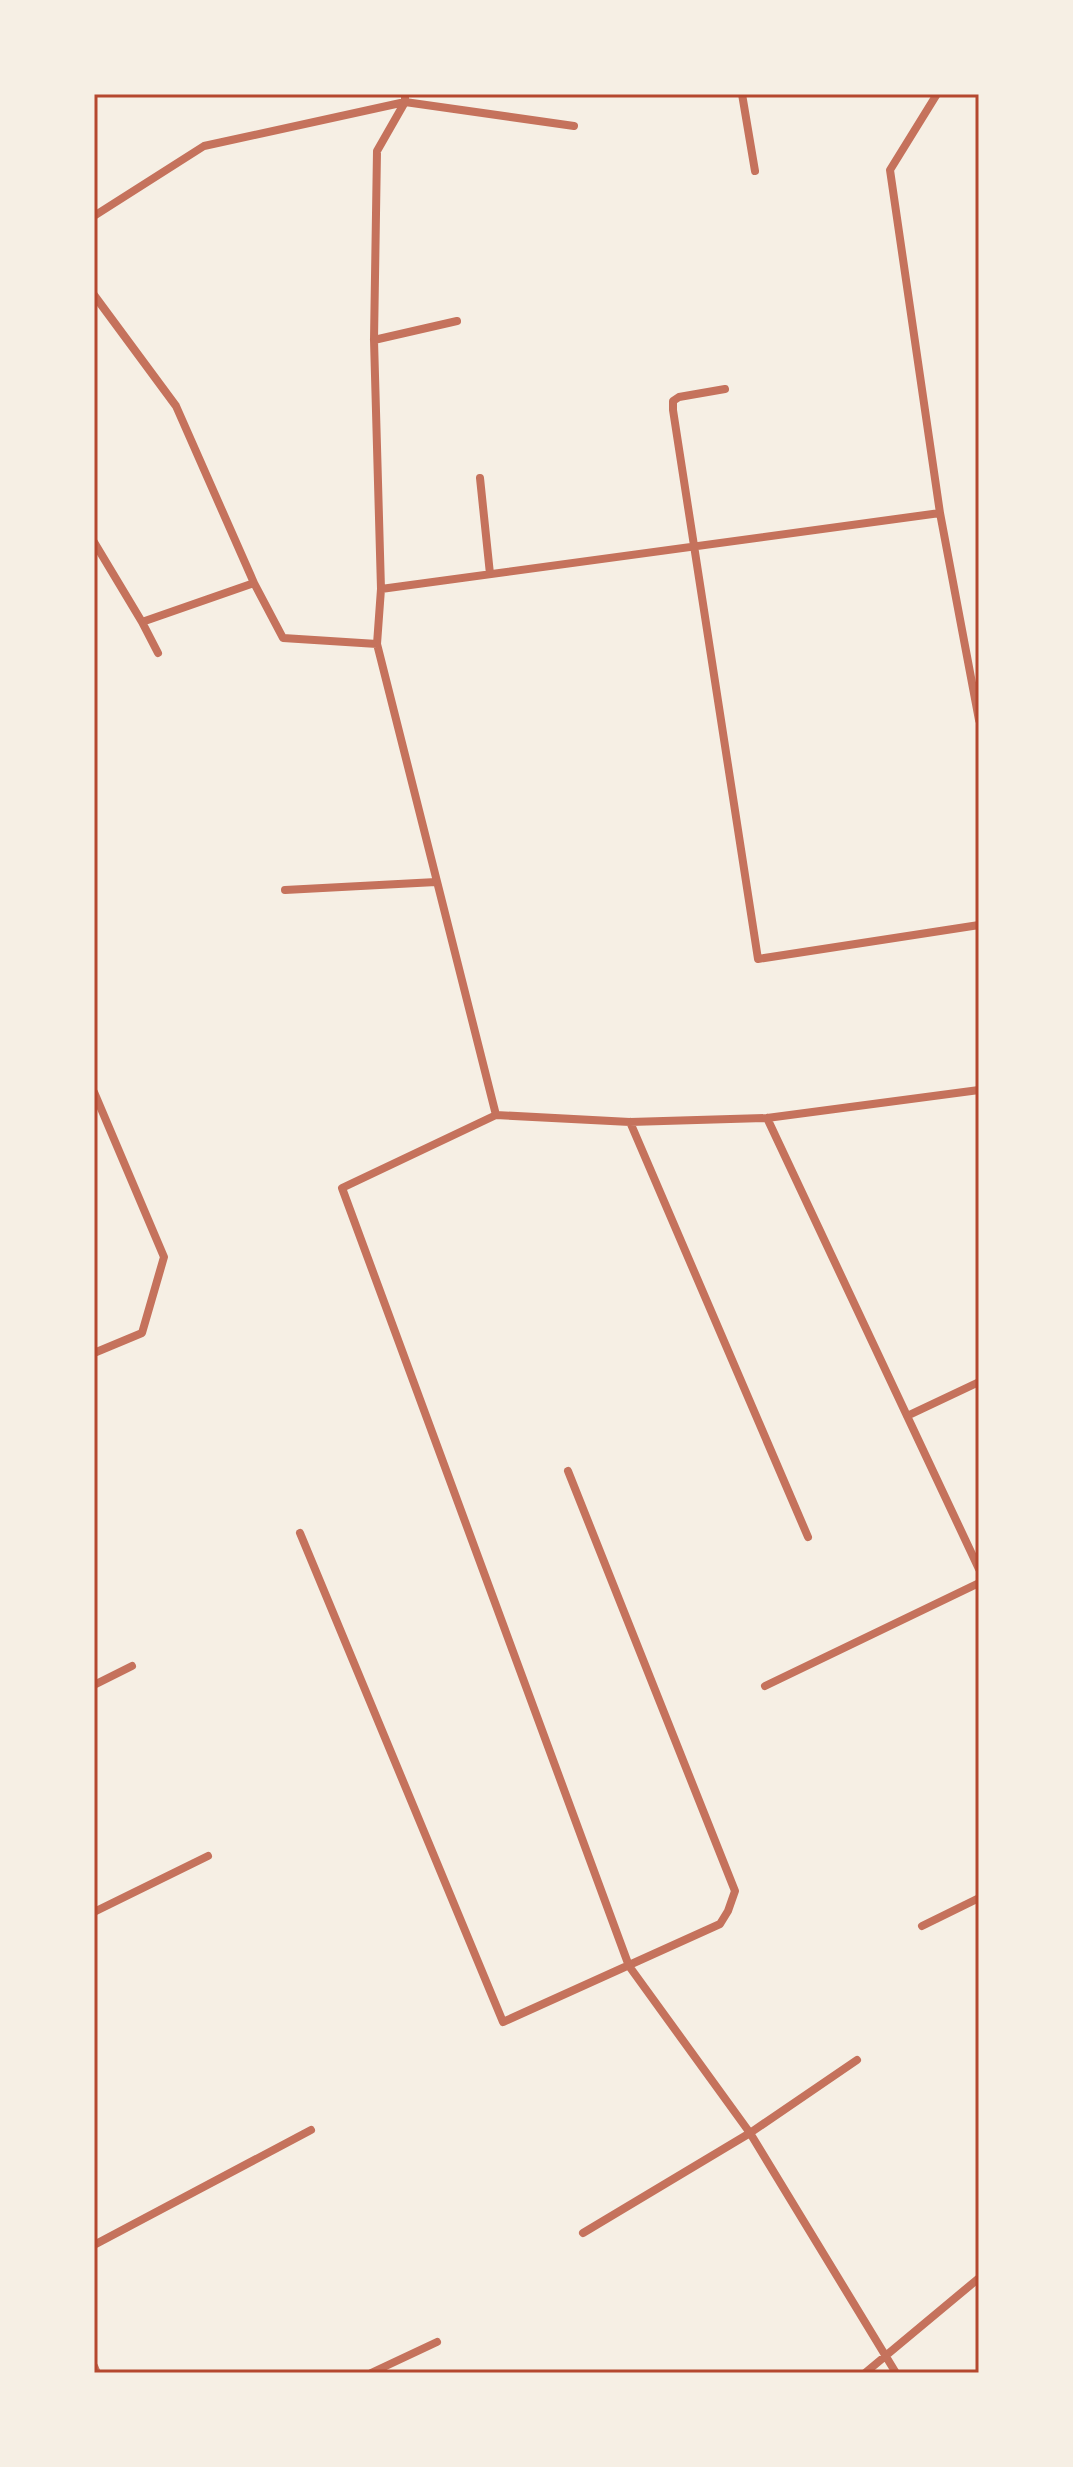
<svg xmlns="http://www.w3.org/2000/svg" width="1073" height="2467" font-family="'Source Sans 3',sans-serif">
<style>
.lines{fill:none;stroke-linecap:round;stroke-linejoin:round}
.minor{stroke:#c5725c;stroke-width:8}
.neatline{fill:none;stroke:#b5482f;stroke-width:3}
</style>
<rect width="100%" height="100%" fill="#f6efe4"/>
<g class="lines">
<path class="minor" d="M 405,94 L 405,102 L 377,151 L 374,340 L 381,589 L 377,644 L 496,1115
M 742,94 L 755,171
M 937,94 L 890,170 L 940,513 L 979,720
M 94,216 L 204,146 L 405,102 L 574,126
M 94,295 L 176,406 L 254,583 L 283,638 L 377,644
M 374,340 L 457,321
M 725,389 L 679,397 L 673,401 L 673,410 L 758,959 L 979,925
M 480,478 L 490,574
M 94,542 L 142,622 L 254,583
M 381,589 L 940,513
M 142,622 L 158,653
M 285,890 L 436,882
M 94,1092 L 164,1257 L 142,1333 L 94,1353
M 767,1118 L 979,1569
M 630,1122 L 808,1537
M 907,1416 L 979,1382
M 300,1533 L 503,2022 L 720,1924 L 728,1911 L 735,1891 L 568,1471
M 94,1685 L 132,1666
M 765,1686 L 979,1583
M 94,1912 L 208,1856
M 922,1926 L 979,1898
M 583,2233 L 750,2133 L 857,2060
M 94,2245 L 311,2130
M 94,2366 L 97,2373
M 371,2373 L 437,2342
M 865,2373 L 979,2278
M 896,2373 L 750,2133 L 629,1966 L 342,1188 L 496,1115 L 630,1122 L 767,1118 L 979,1090"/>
</g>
<rect width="1073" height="2467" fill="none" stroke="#f6efe4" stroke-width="192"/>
<rect x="96" y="96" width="881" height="2275" class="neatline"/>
</svg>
